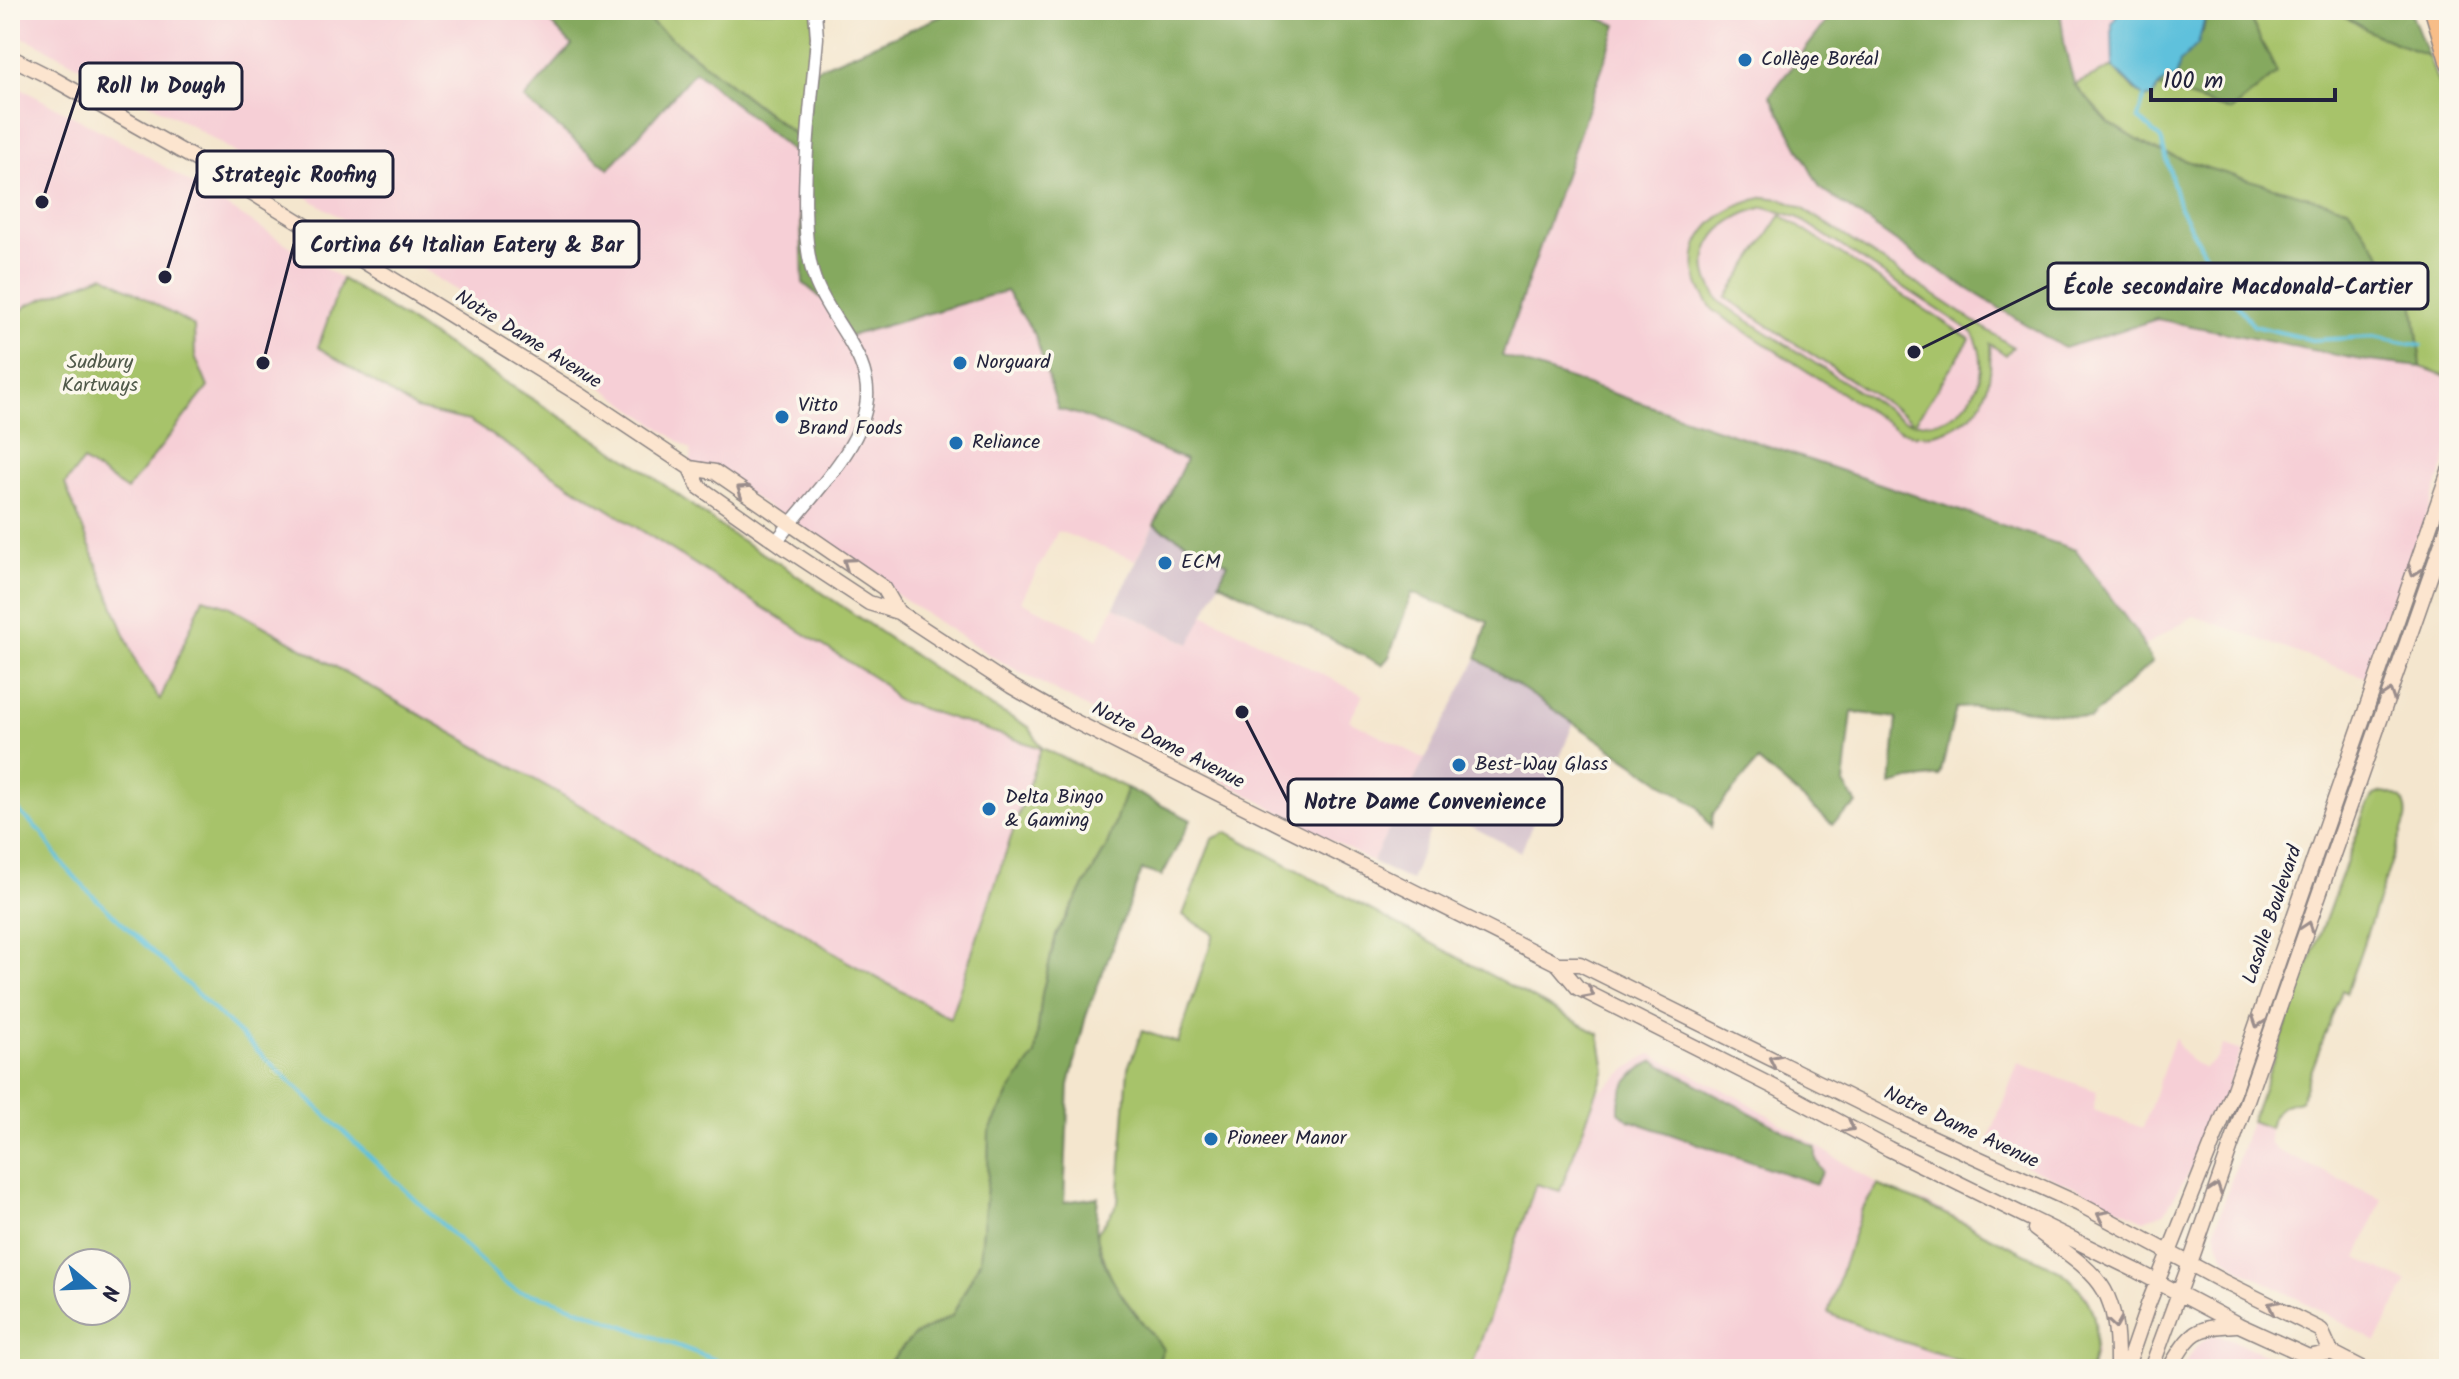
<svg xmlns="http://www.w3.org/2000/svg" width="2459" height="1379" font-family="Kalam,sans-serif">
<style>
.built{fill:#f6cfd6}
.industrial{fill:#d1bdc9}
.green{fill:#a7c36a;stroke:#647252;stroke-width:2;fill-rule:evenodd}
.forest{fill:#85a95e;stroke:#54664c;stroke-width:2}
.water{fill:#5ec1dc;stroke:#40728c;stroke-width:2}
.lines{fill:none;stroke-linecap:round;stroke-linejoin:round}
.stream{stroke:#5ec1dc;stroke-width:4}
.tertiary-casing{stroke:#8b8484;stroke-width:15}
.secondary-casing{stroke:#8b8484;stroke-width:17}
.trunk-casing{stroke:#8b8484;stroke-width:19}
.tertiary{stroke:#fff;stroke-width:12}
.secondary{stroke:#fce5cf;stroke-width:14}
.trunk{stroke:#f7bd88;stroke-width:16}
.oneway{stroke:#9a8d8c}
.poi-dot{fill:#1f6fb2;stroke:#fbf7ec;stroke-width:3}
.labels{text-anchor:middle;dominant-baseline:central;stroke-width:7;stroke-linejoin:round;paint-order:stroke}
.poi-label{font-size:20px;fill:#22223b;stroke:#fbf7ec;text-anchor:start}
.street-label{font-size:20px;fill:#22223b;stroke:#fbf7ec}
.park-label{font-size:20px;fill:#515a4b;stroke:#fbf7ec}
.leader{fill:none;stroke:#22223b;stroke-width:3}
.callout-dot{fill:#22223b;stroke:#fbf7ec;stroke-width:3}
.callout{fill:#fbf7ec;stroke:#22223b;stroke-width:3}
.callout-label{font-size:22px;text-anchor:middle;font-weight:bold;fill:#22223b}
</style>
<rect width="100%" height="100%" fill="#fbf7ec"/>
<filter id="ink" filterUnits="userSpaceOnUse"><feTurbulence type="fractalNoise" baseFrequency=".0125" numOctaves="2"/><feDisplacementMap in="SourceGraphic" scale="16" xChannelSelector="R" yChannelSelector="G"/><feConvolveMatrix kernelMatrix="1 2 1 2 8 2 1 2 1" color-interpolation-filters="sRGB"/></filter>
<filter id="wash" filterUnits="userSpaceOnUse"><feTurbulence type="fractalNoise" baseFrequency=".006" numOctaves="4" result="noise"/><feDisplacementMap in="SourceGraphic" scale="32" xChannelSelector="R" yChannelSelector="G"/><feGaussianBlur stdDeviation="1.8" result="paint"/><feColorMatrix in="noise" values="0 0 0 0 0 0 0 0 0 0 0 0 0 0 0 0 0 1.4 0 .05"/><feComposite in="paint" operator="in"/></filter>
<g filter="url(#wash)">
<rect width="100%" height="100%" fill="#f4e6ce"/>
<path class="built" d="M 10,10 L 538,10 L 572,45 L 694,71 L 799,157 L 803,282 L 826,302 L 846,337 L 1006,291 L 1035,335 L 1058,409 L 1080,415 L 1187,460 L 1136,560 L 1058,531 L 1021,601 L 1098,639 L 1114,607 L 1189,644 L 1204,614 L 1363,695 L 1350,720 L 1425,759 L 1372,862 L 991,656 L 885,587 L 715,471 L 690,468 L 691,450 L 556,354 L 396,252 L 192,126 L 34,42 L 10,32 Z
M 1576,10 L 1839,10 L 1825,24 L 2064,348 L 2157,319 L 2361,360 L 2421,367 L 2449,377 L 2449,446 L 2445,463 L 2370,679 L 2194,616 L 2144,646 L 2136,632 L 1502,356 L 1617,26 Z
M 2060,10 L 2119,10 L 2112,25 L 2113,67 L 2074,85 L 2065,48 Z
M 10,83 L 141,152 L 342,279 L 319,347 L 416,409 L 469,421 L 883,683 L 896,700 L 1042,748 L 950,1019 L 848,962 L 792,925 L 736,906 L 608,821 L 228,606 L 202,598 L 161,700 L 138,667 L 65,484 L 83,461 L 127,490 L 207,387 L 195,356 L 194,326 L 104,275 L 27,305 L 10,322 Z
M 2175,1037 L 2179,1047 L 2190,1060 L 2204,1069 L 2217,1058 L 2223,1045 L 2241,1051 L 2212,1133 L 2165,1212 L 2144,1220 L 2073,1186 L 1985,1149 L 2018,1063 L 2097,1091 L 2093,1110 L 2143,1128 Z
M 1651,1054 L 1744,1100 L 1879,1185 L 1902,1196 L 1928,1203 L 2058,1270 L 2087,1295 L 2096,1324 L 2096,1353 L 2092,1369 L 1471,1369 L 1537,1183 L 1560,1190 L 1595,1095 L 1631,1066 Z
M 2251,1121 L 2269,1128 L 2270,1143 L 2277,1150 L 2382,1199 L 2357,1258 L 2407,1282 L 2376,1342 L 2312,1306 L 2239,1269 L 2225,1256 L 2217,1242 L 2215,1229 Z
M 2212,1335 L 2228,1338 L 2297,1369 L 2182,1369 L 2196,1346 Z"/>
<path class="industrial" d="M 1154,525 L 1229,563 L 1190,644 L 1114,607 Z
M 1477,658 L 1574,722 L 1521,852 L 1438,809 L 1411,881 L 1372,862 Z"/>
<path class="green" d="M 635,10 L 814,10 L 805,142 Z
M 2246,10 L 2334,10 L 2376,35 L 2428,56 L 2440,88 L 2449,130 L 2449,377 L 2421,367 L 2413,299 L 2207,168 L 2153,149 L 2109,123 L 2074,85 L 2113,67 L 2135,91 L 2156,87 L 2231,111 L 2277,73 Z
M 1765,197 L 1781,199 L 1802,208 L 2013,347 L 2006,355 L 1990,344 C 1991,364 1991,383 1982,401 C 1971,422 1939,438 1915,435 C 1910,434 1903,431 1897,429 L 1714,311 C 1671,255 1704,211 1765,197 ZM 1765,207 L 1797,217 L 1972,332 C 2001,380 1956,439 1902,419 L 1721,303 C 1686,256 1715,219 1765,207 Z
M 1781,215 L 1970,339 L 1915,422 L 1726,298 Z
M 104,275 L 194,326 L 195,356 L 208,387 L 127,490 L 83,461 L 65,484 L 138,667 L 160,700 L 203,598 L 228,606 L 608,821 L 736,906 L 792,925 L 848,962 L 950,1018 L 1041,748 L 896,700 L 882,683 L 469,421 L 416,409 L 318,347 L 342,279 L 637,465 L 731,534 L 780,564 L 983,702 L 1029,727 L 1042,748 L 1127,788 L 1106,848 L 1056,935 L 1042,994 L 1035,1055 L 1010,1091 L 989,1132 L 988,1176 L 980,1261 L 952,1316 L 913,1336 L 883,1369 L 10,1369 L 10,322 L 27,305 ZM 68,1263 L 116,1263 L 116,1311 L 68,1311 Z
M 2382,792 C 2399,794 2409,801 2406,819 L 2348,988 L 2346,993 L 2342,990 L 2300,1101 C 2281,1104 2273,1110 2269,1128 L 2251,1121 L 2367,807 L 2374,795 Z
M 1227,832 L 1599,1034 L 1605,1070 L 1560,1191 L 1536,1184 L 1471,1369 L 1156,1369 L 1163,1349 L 1113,1284 L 1096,1235 L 1118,1203 L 1128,1068 L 1142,1031 L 1178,1043 L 1214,934 L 1183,915 L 1212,839 Z
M 1878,1185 L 1933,1208 L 2061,1271 C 2097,1300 2101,1326 2091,1369 L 1984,1369 L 1877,1333 L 1828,1313 L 1861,1211 Z"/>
<path class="forest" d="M 538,10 L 635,10 L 804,142 L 814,70 L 956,10 L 1576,10 L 1617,25 L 1502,356 L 2076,550 L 2136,632 L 2152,662 L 2090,719 L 2001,706 L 1956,708 L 1940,776 L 1910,780 L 1891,785 L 1897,718 L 1852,712 L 1844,784 L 1857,804 L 1832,824 L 1758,761 L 1713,814 L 1711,828 L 1698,807 L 1477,658 L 1488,622 L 1412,593 L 1389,657 L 1382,665 L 1219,582 L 1228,563 L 1154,525 L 1186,460 L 1080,415 L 1058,409 L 1035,335 L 1006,291 L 846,337 L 826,302 L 803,283 L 799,157 L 695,71 L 609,169 L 524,99 L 572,45 Z
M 1839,10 L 2060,10 L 2065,48 L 2074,84 L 2109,123 L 2153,149 L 2207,168 L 2348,208 L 2413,299 L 2421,367 L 2361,360 L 2157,319 L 2064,348 L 1931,266 L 1820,188 L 1770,95 L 1825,24 Z
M 2207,10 L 2246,10 L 2277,73 L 2231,111 L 2156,87 L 2166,80 L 2203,31 Z
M 2334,10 L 2410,10 L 2428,56 L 2376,35 Z
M 1127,788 L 1191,820 L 1162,876 L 1142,870 L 1086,1016 L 1069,1085 L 1064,1202 L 1098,1197 C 1097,1209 1095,1223 1097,1235 C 1103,1280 1137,1315 1163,1349 L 1156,1369 L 883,1369 L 913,1336 L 952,1316 L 980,1261 L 988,1176 L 989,1132 L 1010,1091 L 1035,1055 L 1042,994 L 1056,935 L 1106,848 Z
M 1654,1061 L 1816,1148 L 1816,1159 L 1823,1172 L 1816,1184 L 1629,1120 L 1619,1112 C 1617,1089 1633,1070 1654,1061 Z"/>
<path class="water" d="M 2119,10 L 2207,10 L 2198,44 L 2180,62 L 2176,78 C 2163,81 2157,85 2153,97 L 2144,98 L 2113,67 L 2112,24 Z"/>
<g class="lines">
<path class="stream" d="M 2144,98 L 2138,118 L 2161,139 L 2180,208 L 2224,290 L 2254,326 L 2312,340 L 2373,337 L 2421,346
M 10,803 L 42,833 L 61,862 L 87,890 L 504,1283 L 518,1291 L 551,1299 L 740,1369"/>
</g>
</g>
<g filter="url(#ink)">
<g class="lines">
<g class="tertiary-casing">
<path id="tertiary" d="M 776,542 C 804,503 858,454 866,406 C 875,358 830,322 815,280 C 794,224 812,100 817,38 L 815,10"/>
</g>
<g class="secondary-casing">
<path id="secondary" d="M 10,57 L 52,78 L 222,174 L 582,396 L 690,468 L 715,472 L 884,588 L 898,612
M 690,468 L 699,487 L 790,551 L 869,603 L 898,612 L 1011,686 L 1062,715 L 1558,964 L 1578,988 L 1780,1090 L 1889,1149 L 2135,1270 L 2239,1325 L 2309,1357 L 2331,1352
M 1558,964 L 1580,964 L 1903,1124 L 2079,1204 L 2222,1281 L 2321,1330 L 2331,1352 L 2364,1369
M 2035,1229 C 2100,1278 2118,1282 2117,1369
M 2126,1369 L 2148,1305 L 2233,1092 L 2449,471
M 2151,1369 L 2190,1263 L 2449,523
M 2169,1369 C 2191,1333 2193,1327 2236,1325"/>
</g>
<g class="trunk-casing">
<path id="trunk" d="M 2433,10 L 2449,64"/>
</g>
<use href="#tertiary" class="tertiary"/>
<use href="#secondary" class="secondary"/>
<use href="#trunk" class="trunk"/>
</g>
<defs><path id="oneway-chevron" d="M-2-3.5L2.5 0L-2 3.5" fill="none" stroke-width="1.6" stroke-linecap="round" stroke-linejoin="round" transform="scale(2)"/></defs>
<g class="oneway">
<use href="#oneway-chevron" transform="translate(742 490) rotate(-146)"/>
<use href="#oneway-chevron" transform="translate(848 563) rotate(-145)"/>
<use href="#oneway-chevron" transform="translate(2414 571) rotate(109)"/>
<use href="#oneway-chevron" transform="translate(2389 695) rotate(-71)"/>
<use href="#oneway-chevron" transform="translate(2308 927) rotate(-71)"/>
<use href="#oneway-chevron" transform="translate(1589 993) rotate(27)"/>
<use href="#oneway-chevron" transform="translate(2258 1022) rotate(109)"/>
<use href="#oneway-chevron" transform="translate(1774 1060) rotate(-154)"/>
<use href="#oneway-chevron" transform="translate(1849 1127) rotate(29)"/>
<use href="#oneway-chevron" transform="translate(2216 1189) rotate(-71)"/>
<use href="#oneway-chevron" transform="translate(2102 1216) rotate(-153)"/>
<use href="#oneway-chevron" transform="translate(2273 1306) rotate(-152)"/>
<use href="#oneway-chevron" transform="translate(2115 1323) rotate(81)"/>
</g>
</g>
<g class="poi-dot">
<circle cx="1745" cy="60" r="8"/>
<circle cx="960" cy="363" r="8"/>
<circle cx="782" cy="417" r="8"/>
<circle cx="956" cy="443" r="8"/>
<circle cx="1165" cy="563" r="8"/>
<circle cx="1459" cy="765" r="8"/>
<circle cx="989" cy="809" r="8"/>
<circle cx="1211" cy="1139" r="8"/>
</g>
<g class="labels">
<g class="poi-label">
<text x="1761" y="60">Collège Boréal</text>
<text x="976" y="363">Norguard</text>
<text x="798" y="406">Vitto<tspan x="798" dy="23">Brand Foods</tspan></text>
<text x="972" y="443">Reliance</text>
<text x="1181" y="563">ECM</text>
<text x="1475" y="765">Best-Way Glass</text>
<text x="1005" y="798">Delta Bingo<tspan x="1005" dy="23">&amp; Gaming</tspan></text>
<text x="1227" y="1139">Pioneer Manor</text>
</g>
<g class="street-label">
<text transform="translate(528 340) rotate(32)">Notre Dame Avenue</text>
<text transform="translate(1168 746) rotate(27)">Notre Dame Avenue</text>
<text transform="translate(2273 915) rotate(-71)">Lasalle Boulevard</text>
<text transform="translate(1961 1128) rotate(25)">Notre Dame Avenue</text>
</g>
<g class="park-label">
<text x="100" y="363">Sudbury<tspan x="100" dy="23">Kartways</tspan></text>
</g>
</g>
<path class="leader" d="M42 202L80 86M165 277L197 174M263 363L294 244M1914 352L2048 286M1242 712L1288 802"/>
<g class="callout-dot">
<circle cx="42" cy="202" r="8"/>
<circle cx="165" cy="277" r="8"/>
<circle cx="263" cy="363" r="8"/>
<circle cx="1914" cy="352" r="8"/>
<circle cx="1242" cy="712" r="8"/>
</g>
<g class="callout">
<rect x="80" y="63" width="162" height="46" rx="8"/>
<rect x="197" y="151" width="196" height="46" rx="8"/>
<rect x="294" y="221" width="345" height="46" rx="8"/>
<rect x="2048" y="263" width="380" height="46" rx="8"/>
<rect x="1288" y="779" width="274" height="46" rx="8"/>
</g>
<g class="callout-label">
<text x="161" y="93">Roll In Dough</text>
<text x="295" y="182">Strategic Roofing</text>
<text x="467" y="252">Cortina 64 Italian Eatery &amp; Bar</text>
<text x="2238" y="294">École secondaire Macdonald-Cartier</text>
<text x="1425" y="809">Notre Dame Convenience</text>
</g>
<rect width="2459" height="1379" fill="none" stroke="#fbf7ec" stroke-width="40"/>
<g transform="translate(92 1287) rotate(109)"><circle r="38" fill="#fbf7ec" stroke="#a4a2a5" stroke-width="2"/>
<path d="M0-6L14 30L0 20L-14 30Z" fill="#1f6fb2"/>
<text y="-12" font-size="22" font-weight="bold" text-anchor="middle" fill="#22223b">N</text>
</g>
<path d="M2151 88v12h184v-12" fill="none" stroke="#22223b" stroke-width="4"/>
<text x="2163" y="88" font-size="24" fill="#22223b" stroke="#fbf7ec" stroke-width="6" paint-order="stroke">100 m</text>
</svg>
